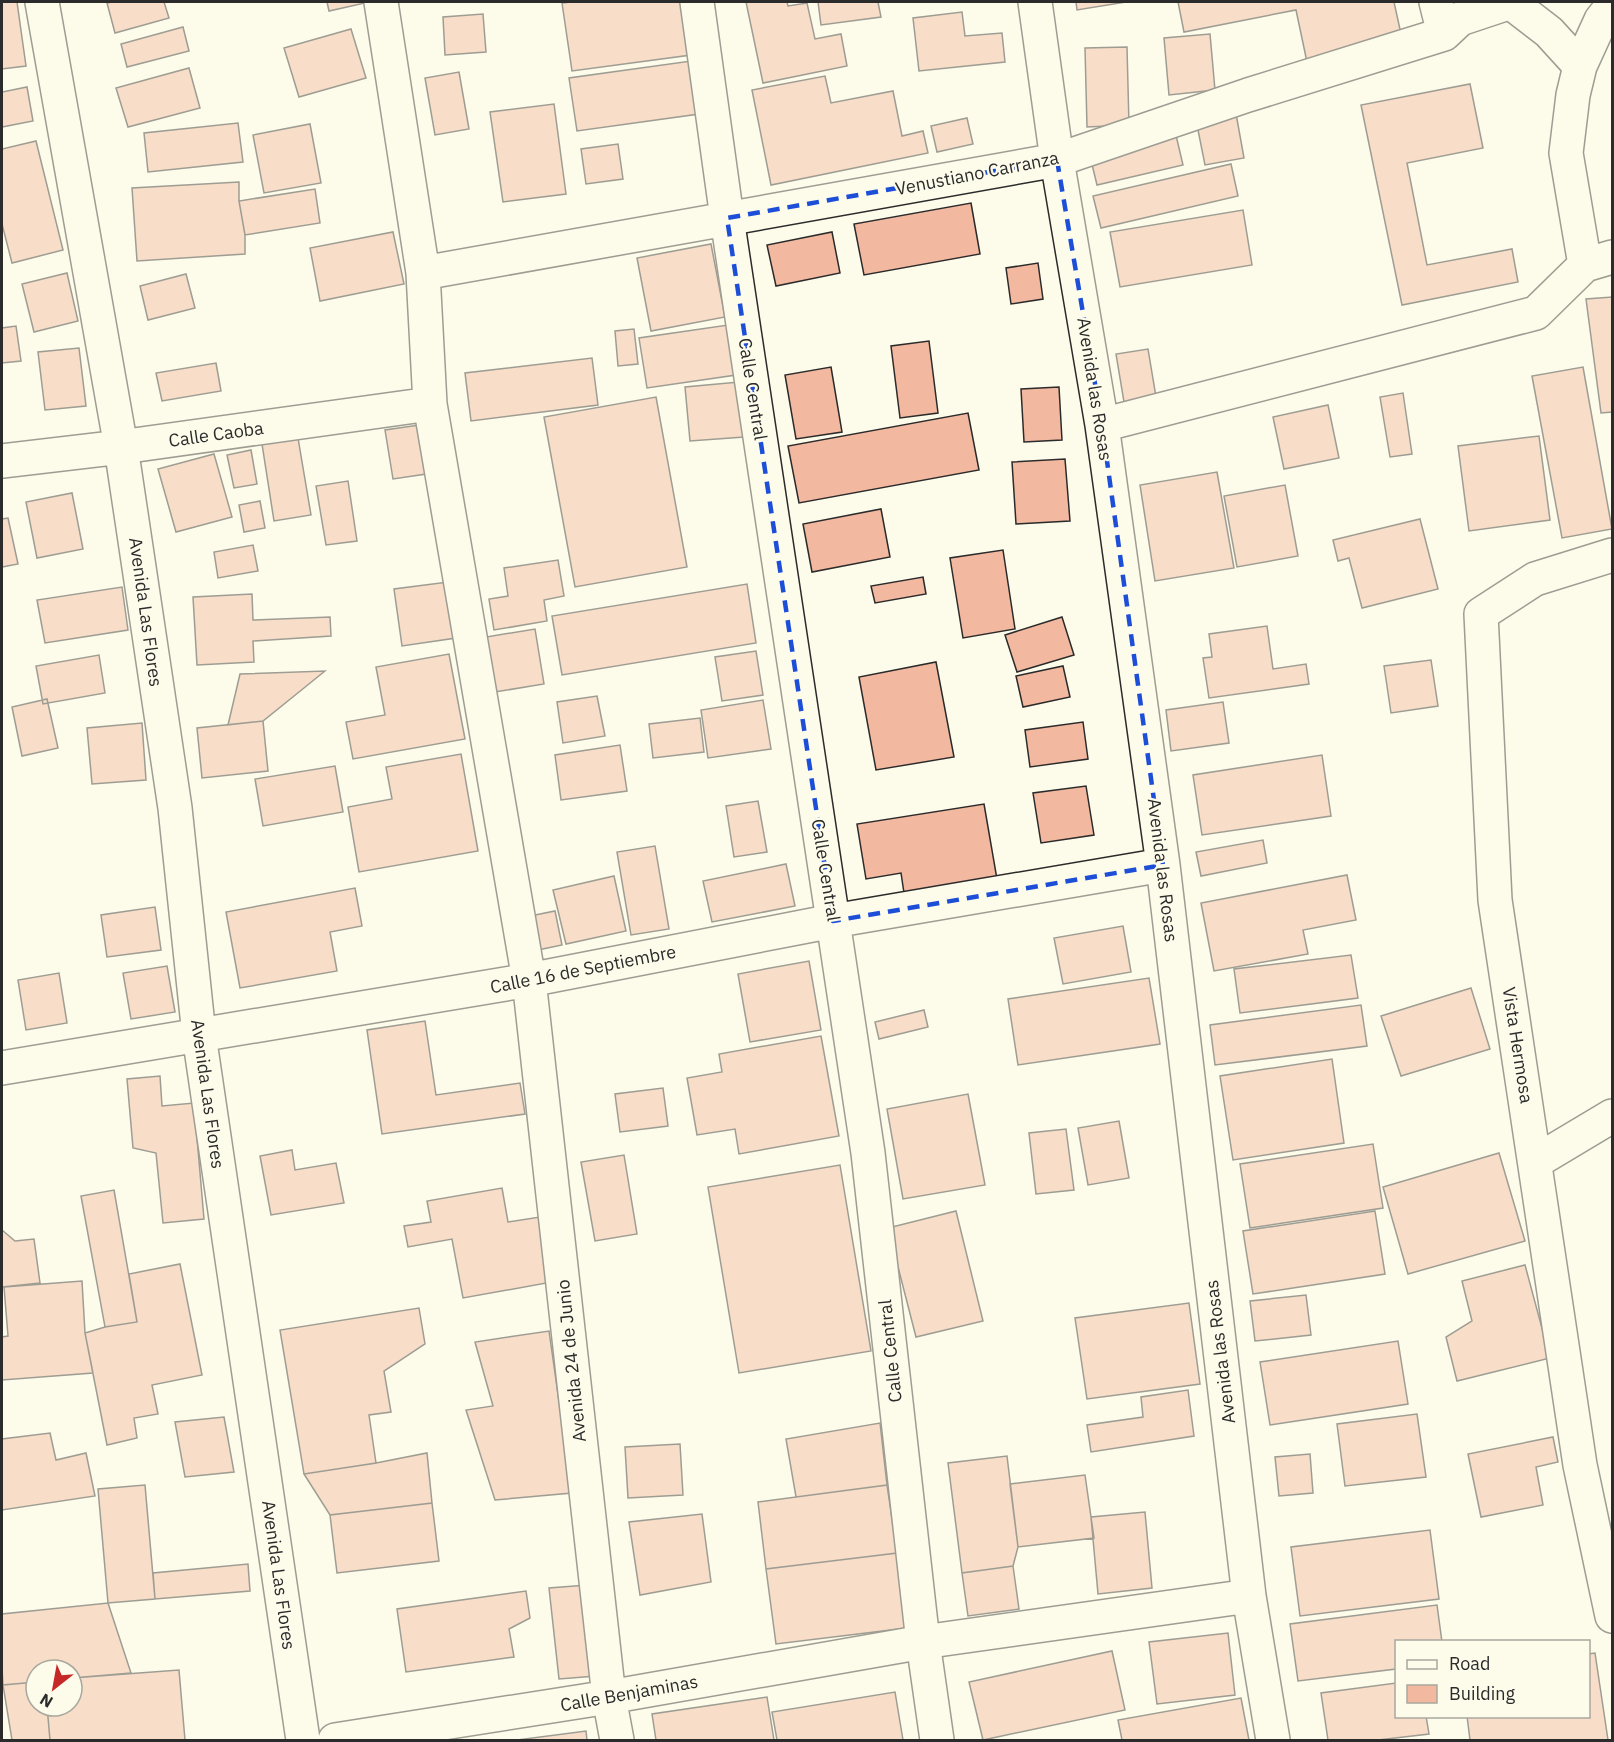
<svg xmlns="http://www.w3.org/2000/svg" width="1614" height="1742" font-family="'IBM Plex Sans',sans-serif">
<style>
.building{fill:#f2b8a0;stroke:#2b2b2b;stroke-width:1.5}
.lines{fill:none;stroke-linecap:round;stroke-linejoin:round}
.minor-casing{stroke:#2b2b2b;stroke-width:36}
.minor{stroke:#fdfbea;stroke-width:33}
.marked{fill:none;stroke:#1d4ed8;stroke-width:4.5;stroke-dasharray:12 8;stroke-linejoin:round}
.labels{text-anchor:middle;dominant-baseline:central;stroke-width:4.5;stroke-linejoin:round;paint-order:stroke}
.street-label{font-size:18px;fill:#2b2b2b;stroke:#fdfbea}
</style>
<rect width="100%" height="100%" fill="#fdfbea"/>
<path class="building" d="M 2,2 L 17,2 L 26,66 L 2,69 Z
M 112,2 L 164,2 L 169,18 L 115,33 L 107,3 Z
M 327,2 L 365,2 L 365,3 L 329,11 Z
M 571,2 L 683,2 L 691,55 L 572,71 L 562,3 Z
M 746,2 L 787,2 L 788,6 L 807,3 L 815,39 L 841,34 L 847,66 L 763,83 Z
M 818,2 L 878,2 L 881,17 L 821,25 Z
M 1076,2 L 1126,2 L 1077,10 Z
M 1178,2 L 1394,2 L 1403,43 L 1307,62 L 1296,10 L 1184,32 Z
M 962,12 L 965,36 L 1002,33 L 1005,62 L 919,71 L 913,18 Z
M 483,14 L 486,52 L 445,55 L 443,17 Z
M 183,27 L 189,51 L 127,67 L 121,44 Z
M 351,29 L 366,78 L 299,97 L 284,48 Z
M 1210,34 L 1215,90 L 1169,95 L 1164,38 Z
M 1127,47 L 1129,125 L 1087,127 L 1085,48 Z
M 691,61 L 699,114 L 577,131 L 569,78 Z
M 189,68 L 200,108 L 128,127 L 116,88 Z
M 459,72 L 469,129 L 435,135 L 425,78 Z
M 825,76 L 831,103 L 893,91 L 902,136 L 923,131 L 928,153 L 771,185 L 752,90 Z
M 1470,84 L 1483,148 L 1407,163 L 1427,265 L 1512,249 L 1518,282 L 1402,305 L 1361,105 Z
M 27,87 L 33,121 L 2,127 L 2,92 Z
M 554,104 L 566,194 L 503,202 L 490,112 Z
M 1235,108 L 1244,158 L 1205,165 L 1195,115 Z
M 967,118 L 973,144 L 937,152 L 931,126 Z
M 238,123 L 243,162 L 148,172 L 144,133 Z
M 310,124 L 321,183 L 264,193 L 253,135 Z
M 1175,131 L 1183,165 L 1097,185 L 1089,152 Z
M 36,141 L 63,250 L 12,263 L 2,224 L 2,149 Z
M 618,144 L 623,179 L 586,184 L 581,149 Z
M 1231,164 L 1238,196 L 1101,228 L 1093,196 Z
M 239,182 L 239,201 L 245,235 L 245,254 L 137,261 L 132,188 Z
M 315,189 L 320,223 L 245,235 L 239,201 Z
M 971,203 L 980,254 L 864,275 L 854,224 Z
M 1243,210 L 1252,265 L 1120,287 L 1110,232 Z
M 393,232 L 404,284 L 320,301 L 310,248 Z
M 832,232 L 840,273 L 776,286 L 767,245 Z
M 711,244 L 725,317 L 651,331 L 637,258 Z
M 1038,263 L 1043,299 L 1011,304 L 1006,268 Z
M 67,273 L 78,321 L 34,332 L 22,284 Z
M 186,274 L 195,308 L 148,320 L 140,286 Z
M 1612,297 L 1612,412 L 1601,413 L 1586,299 Z
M 728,325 L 736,375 L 647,388 L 639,338 Z
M 16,326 L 21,361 L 2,363 L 2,328 Z
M 634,329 L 638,364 L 618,366 L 615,331 Z
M 929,341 L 938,413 L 900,418 L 891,346 Z
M 79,348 L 86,406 L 45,410 L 38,352 Z
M 1148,349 L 1156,397 L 1124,402 L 1116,354 Z
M 592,358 L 598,405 L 471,421 L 465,373 Z
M 216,363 L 221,391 L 162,401 L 156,373 Z
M 831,367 L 842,432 L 796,439 L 785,375 Z
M 1583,367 L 1612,529 L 1562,538 L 1532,376 Z
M 739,382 L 744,437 L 690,441 L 685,387 Z
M 1059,387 L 1062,440 L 1024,442 L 1021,389 Z
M 1403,393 L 1412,454 L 1390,457 L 1380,397 Z
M 656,397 L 687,567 L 575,587 L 544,417 Z
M 1328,405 L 1339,458 L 1284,469 L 1273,417 Z
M 968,413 L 979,470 L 799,503 L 788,446 Z
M 426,424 L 433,473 L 393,479 L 385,430 Z
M 1539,436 L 1550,520 L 1469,531 L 1458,446 Z
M 298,438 L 311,515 L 274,521 L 262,444 Z
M 251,450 L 257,484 L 234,488 L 227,455 Z
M 214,454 L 232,517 L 176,532 L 158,469 Z
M 1065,459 L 1070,521 L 1016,524 L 1012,462 Z
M 1217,472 L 1234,568 L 1155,581 L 1140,485 Z
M 348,481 L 357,541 L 326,545 L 316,486 Z
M 1285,485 L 1298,556 L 1237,567 L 1224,496 Z
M 72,493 L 83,549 L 37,558 L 26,502 Z
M 260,501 L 265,528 L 244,532 L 239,505 Z
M 881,509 L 890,557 L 812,572 L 803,524 Z
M 8,518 L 18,564 L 2,567 L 2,519 Z
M 1420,519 L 1438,589 L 1362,608 L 1349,558 L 1338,561 L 1333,540 Z
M 253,545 L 258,571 L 218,578 L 214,552 Z
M 1003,550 L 1015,629 L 963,638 L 950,558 Z
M 558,560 L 564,596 L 544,600 L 547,621 L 494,630 L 489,599 L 508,596 L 504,568 Z
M 923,577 L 926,594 L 875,603 L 871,586 Z
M 448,582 L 456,638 L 402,646 L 394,589 Z
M 747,584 L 756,643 L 562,675 L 552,616 Z
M 122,587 L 128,630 L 45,643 L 37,600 Z
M 252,594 L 253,620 L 330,617 L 331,636 L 253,641 L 254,662 L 197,665 L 193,597 Z
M 1062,617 L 1074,655 L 1017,672 L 1005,635 Z
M 1267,626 L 1273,669 L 1306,664 L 1309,684 L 1209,698 L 1203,658 L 1212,657 L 1209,634 Z
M 535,629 L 544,684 L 495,692 L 486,637 Z
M 756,651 L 763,695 L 722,701 L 715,657 Z
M 449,654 L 465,739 L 353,759 L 346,722 L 385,715 L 376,667 Z
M 99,655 L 105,693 L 43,704 L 36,666 Z
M 1431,660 L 1438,706 L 1391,713 L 1384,666 Z
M 936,662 L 954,757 L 876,770 L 859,677 Z
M 1063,666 L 1070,697 L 1023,707 L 1016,676 Z
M 325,671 L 263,721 L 228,725 L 240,674 Z
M 597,696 L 605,736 L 563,743 L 557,702 Z
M 47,699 L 58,748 L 22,756 L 12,707 Z
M 763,700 L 771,749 L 708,758 L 701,710 Z
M 1223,702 L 1229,743 L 1171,751 L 1166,710 Z
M 700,718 L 704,752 L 653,758 L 649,724 Z
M 263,721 L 268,771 L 202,778 L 197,728 Z
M 1083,722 L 1088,759 L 1030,767 L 1025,730 Z
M 142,723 L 146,780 L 92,784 L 87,728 Z
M 620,745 L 627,791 L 561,800 L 555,755 Z
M 461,754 L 478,851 L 359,872 L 348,807 L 392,799 L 386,767 Z
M 1322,755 L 1331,816 L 1202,835 L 1193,775 Z
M 335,766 L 343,812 L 263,826 L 255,779 Z
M 1086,786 L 1094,835 L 1041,843 L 1033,793 Z
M 758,801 L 767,852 L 734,857 L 726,806 Z
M 984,804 L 997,879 L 904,893 L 901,873 L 866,879 L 857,824 Z
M 1263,840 L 1267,863 L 1201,876 L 1196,852 Z
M 655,846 L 669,929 L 631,935 L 617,852 Z
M 786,864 L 795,906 L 712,922 L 703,881 Z
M 1347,875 L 1356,920 L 1303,930 L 1308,954 L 1214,971 L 1201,903 Z
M 614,876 L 626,931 L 566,944 L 553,890 Z
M 355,888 L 362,926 L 330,932 L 337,971 L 240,988 L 226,912 Z
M 155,907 L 161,950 L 107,957 L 101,915 Z
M 555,911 L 562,945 L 533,951 L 525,917 Z
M 1123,926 L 1131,972 L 1063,984 L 1054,938 Z
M 1351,955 L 1358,998 L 1240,1013 L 1234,969 Z
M 809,961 L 821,1030 L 750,1042 L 738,974 Z
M 167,966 L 175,1012 L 131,1019 L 123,973 Z
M 59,973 L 67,1023 L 26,1030 L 18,980 Z
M 1149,978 L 1160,1044 L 1018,1065 L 1008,999 Z
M 1471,988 L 1490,1049 L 1401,1076 L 1381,1016 Z
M 1361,1005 L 1367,1046 L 1215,1065 L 1210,1025 Z
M 924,1010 L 928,1027 L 879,1039 L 875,1022 Z
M 425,1021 L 436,1095 L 520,1083 L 525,1114 L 382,1134 L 367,1030 Z
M 821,1036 L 839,1136 L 739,1154 L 735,1129 L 697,1135 L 687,1078 L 722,1072 L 719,1054 Z
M 1332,1059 L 1344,1143 L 1233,1160 L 1220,1076 Z
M 160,1076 L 162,1106 L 194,1103 L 204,1219 L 163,1223 L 156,1153 L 133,1148 L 127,1079 Z
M 663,1088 L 668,1126 L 620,1132 L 615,1094 Z
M 968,1094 L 985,1185 L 903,1199 L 887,1109 Z
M 1119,1121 L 1129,1178 L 1088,1185 L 1078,1128 Z
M 1066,1129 L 1074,1190 L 1036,1194 L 1029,1133 Z
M 1373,1144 L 1383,1208 L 1250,1228 L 1240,1164 Z
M 292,1150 L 295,1170 L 336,1163 L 344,1203 L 271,1215 L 260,1156 Z
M 1499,1153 L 1525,1241 L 1408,1274 L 1383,1187 Z
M 624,1155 L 637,1234 L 595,1241 L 581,1162 Z
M 840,1165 L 871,1351 L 739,1373 L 708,1187 Z
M 502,1188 L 508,1222 L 540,1217 L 552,1282 L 463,1298 L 452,1239 L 408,1247 L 404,1226 L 431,1222 L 427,1201 Z
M 114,1190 L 137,1322 L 105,1327 L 81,1196 Z
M 956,1211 L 983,1321 L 916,1337 L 888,1228 Z
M 1375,1211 L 1385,1274 L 1253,1294 L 1243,1231 Z
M 2,1230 L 15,1241 L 34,1239 L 40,1283 L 2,1287 Z
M 180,1264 L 202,1375 L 152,1385 L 158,1414 L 134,1418 L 137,1438 L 107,1445 L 85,1333 L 105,1327 L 137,1322 L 129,1274 Z
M 1525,1265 L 1550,1358 L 1457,1381 L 1446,1337 L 1472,1321 L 1462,1281 Z
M 82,1281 L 85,1333 L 93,1373 L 2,1380 L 2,1337 L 8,1336 L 4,1287 Z
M 1306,1295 L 1311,1335 L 1255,1341 L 1250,1301 Z
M 1189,1303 L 1200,1384 L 1087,1399 L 1075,1318 Z
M 419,1308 L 425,1344 L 384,1371 L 391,1412 L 369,1415 L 376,1463 L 304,1474 L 280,1330 Z
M 549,1331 L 572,1493 L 495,1500 L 466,1410 L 493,1406 L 475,1342 Z
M 1398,1341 L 1408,1404 L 1270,1425 L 1260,1362 Z
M 1188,1390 L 1194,1436 L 1091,1452 L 1087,1425 L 1143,1417 L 1141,1397 Z
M 1417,1414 L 1426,1477 L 1345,1486 L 1337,1424 Z
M 224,1417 L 234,1472 L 185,1477 L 175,1422 Z
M 880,1423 L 887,1485 L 796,1497 L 786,1439 Z
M 50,1433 L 56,1460 L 86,1453 L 95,1496 L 2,1510 L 2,1439 Z
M 1553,1437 L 1558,1462 L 1536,1467 L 1543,1505 L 1481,1517 L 1468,1454 Z
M 680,1444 L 683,1495 L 628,1498 L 625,1447 Z
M 427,1453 L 432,1503 L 330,1515 L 304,1474 L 376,1463 Z
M 1310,1454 L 1313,1493 L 1279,1496 L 1275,1457 Z
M 1007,1456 L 1018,1547 L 1013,1566 L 962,1573 L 948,1463 Z
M 1085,1475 L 1094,1538 L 1018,1547 L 1010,1484 Z
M 145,1485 L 155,1599 L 108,1603 L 98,1489 Z
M 887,1485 L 897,1553 L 766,1569 L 758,1502 Z
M 432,1503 L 439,1561 L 337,1573 L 330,1515 Z
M 1145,1512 L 1152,1588 L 1098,1594 L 1091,1517 Z
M 702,1514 L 711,1582 L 640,1595 L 629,1522 Z
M 1430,1530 L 1439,1599 L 1300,1616 L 1291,1547 Z
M 897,1553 L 907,1628 L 776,1644 L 766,1569 Z
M 248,1564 L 250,1591 L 155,1599 L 153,1573 Z
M 1013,1566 L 1019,1609 L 968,1616 L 962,1573 Z
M 587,1585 L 596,1676 L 559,1679 L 549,1588 Z
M 526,1591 L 530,1618 L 509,1629 L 514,1657 L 406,1672 L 397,1609 Z
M 108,1603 L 131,1673 L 72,1678 L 72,1670 L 36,1670 L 36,1682 L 3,1685 L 2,1668 L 2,1614 Z
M 1437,1605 L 1442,1642 L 1396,1642 L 1396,1669 L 1298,1681 L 1290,1624 Z
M 1228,1633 L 1235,1695 L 1157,1704 L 1149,1642 Z
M 1112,1651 L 1125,1710 L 983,1740 L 969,1682 Z
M 1595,1653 L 1608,1740 L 1470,1740 L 1467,1716 L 1588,1716 L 1588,1654 Z
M 179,1670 L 185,1740 L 50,1740 L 47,1706 L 72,1706 L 72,1678 Z
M 36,1682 L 36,1706 L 47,1706 L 50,1740 L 12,1740 L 3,1685 Z
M 1396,1683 L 1396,1716 L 1426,1716 L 1429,1734 L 1378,1740 L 1328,1740 L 1321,1693 Z
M 895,1692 L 903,1740 L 777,1740 L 772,1712 Z
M 767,1697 L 774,1740 L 656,1740 L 652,1714 Z
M 1241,1698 L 1249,1740 L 1122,1740 L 1118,1720 Z
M 586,1731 L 587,1740 L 517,1740 Z"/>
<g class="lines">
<g class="minor-casing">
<path id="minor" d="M 42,2 L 121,447 L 175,808 L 199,1035 L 303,1740
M 381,2 L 423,273 L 430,404 L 529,980 L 609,1697 L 617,1740
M 697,2 L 727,218 L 868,1153 L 923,1642 L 937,1740
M 1035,2 L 1057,160 L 1102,425 L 1163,865 L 1249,1596 L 1273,1740
M 1436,2 L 1444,34
M 1510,2 L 1549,32 L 1580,66
M 1585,265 L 1566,153 L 1573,95 L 1580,66 L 1601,20 L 1612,6
M 423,273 L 1057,160 L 1248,95 L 1444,34 L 1460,19 L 1511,2
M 1102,425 L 1536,313 L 1585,265 L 1612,257
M 2,461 L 121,447 L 430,404
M 1612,555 L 1535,579 L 1481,614 L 1495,900 L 1580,1465 L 1612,1616
M 2,1068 L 529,980 L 833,921 L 1163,865
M 1535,1162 L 1612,1116
M 335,1740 L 609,1697 L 923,1642 L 1249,1596"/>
</g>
<use href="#minor" class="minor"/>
</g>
<path d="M0 0H1614V1742H0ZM 1057,160 L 1102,425 L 1163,865 L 833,921 L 727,218 Z" fill="#fdfbea" fill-opacity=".55" fill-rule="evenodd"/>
<path class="marked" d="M 1057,160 L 1102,425 L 1163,865 L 833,921 L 727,218 Z"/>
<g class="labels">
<g class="street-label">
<text transform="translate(977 173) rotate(-11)">Venustiano Carranza</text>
<text transform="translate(753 389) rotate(81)">Calle Central</text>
<text transform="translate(1095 389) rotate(81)">Avenida las Rosas</text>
<text transform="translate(216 434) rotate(-8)">Calle Caoba</text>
<text transform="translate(146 612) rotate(82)">Avenida Las Flores</text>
<text transform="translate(826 870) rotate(81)">Calle Central</text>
<text transform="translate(1163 870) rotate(83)">Avenida las Rosas</text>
<text transform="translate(583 969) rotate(-11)">Calle 16 de Septiembre</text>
<text transform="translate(1518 1045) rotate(81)">Vista Hermosa</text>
<text transform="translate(208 1094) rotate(82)">Avenida Las Flores</text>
<text transform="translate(890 1351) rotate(-96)">Calle Central</text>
<text transform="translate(1220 1352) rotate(-97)">Avenida las Rosas</text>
<text transform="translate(571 1361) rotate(-96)">Avenida 24 de Junio</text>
<text transform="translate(279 1575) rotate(82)">Avenida Las Flores</text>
<text transform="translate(629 1693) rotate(-10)">Calle Benjaminas</text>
</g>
</g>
<rect width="1614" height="1742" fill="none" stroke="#2b2b2b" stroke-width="6"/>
<rect x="1395" y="1640" width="195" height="78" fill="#fdfbea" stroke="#a9a89e" stroke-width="1.5"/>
<rect x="1407" y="1660" width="30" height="9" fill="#fdfbea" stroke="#a9a89e" stroke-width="1.5"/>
<text x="1449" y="1670" font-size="18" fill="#2b2b2b">Road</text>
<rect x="1407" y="1685" width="30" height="18" fill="#f2b8a0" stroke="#a9a89e" stroke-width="1.5"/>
<text x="1449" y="1700" font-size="18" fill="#2b2b2b">Building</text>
<g transform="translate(54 1688) rotate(211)"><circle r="28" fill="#fdfbea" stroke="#a9a89e" stroke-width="1.5"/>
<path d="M0-4.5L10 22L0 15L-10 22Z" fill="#c62828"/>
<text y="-9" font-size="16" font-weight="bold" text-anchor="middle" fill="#2b2b2b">N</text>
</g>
</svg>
